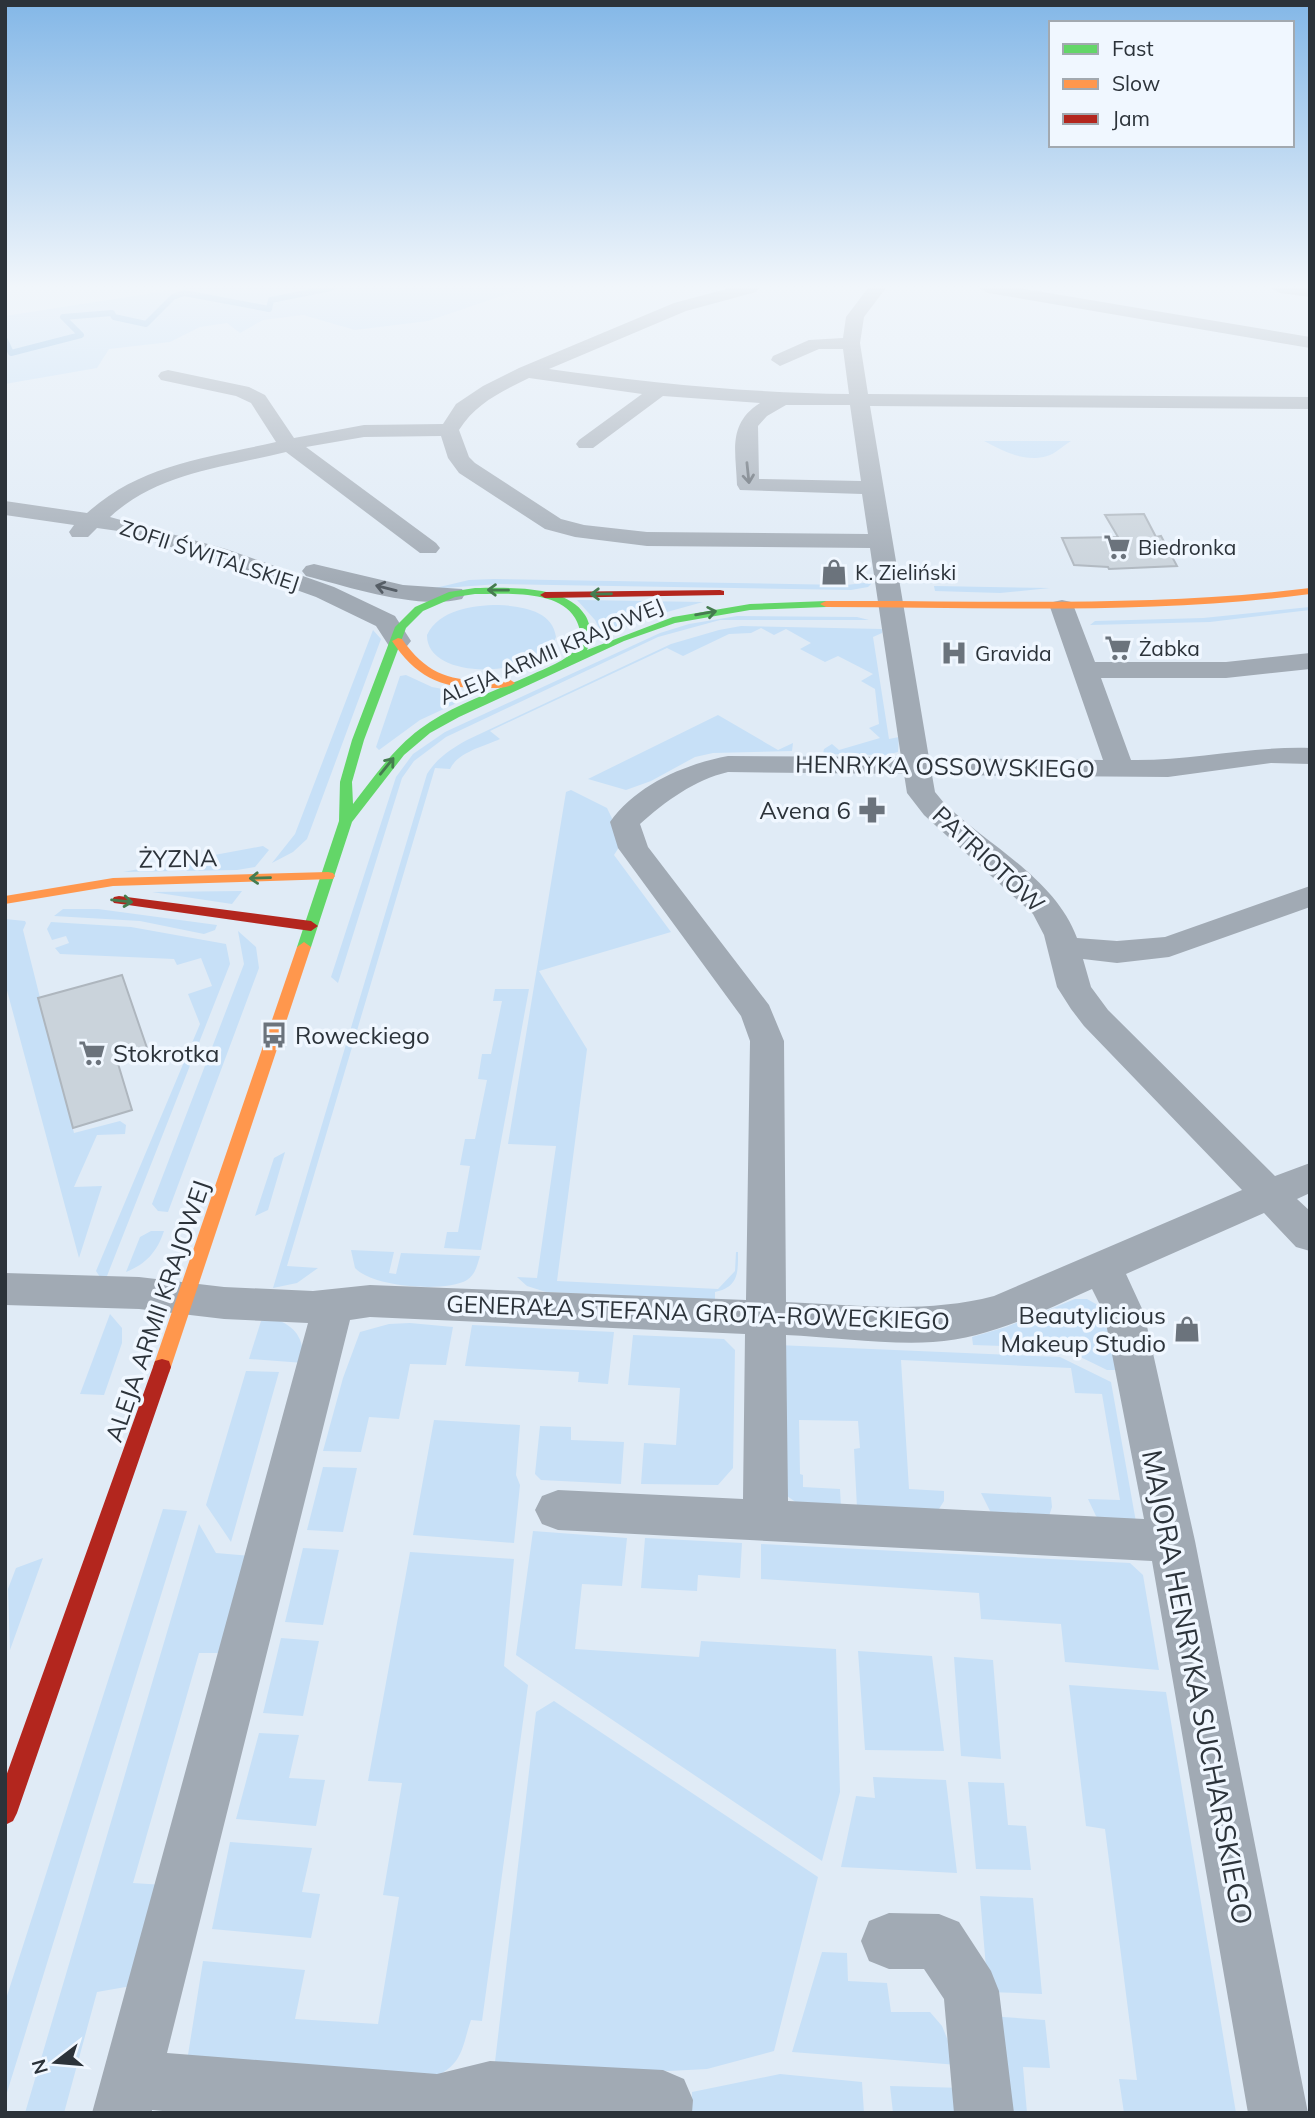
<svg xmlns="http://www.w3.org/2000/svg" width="1315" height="2118" font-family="Mulish,sans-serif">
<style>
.green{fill:#c7e0f7}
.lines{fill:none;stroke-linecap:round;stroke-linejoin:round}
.stream{stroke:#8bbbe5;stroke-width:6}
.building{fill:#cad3db;stroke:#aeb6be;stroke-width:2}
.street{fill:#a1aab4;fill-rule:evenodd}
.fast{fill:#63d668;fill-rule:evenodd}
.slow{fill:#ff974d;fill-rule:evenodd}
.jam{fill:#b3261e;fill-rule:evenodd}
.oneway{stroke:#555d65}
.oneway2{stroke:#457c4f}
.labels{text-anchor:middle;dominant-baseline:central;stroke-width:7;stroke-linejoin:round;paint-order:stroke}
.far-poi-label{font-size:21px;fill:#2c333a;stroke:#f0f7ff;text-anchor:start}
.far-street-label{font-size:21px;fill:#2c333a;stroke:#f0f7ff}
.street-label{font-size:24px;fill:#2c333a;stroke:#f0f7ff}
.poi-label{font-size:24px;fill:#2c333a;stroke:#f0f7ff;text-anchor:end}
.near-street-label{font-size:28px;fill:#2c333a;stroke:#f0f7ff}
</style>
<rect width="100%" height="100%" fill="#e0ebf6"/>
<path class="green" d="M 185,288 L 525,288 L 428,321 L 355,330 L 303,315 L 263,320 L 240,333 L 227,323 L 200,327 L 170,342 L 109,349 L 97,368 L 5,384 L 5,316 Z
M 984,441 L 1071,441 C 1064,445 1055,454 1047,456 C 1025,463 1003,451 984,441 Z
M 494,579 L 846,585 L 873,582 L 868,587 L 851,590 L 498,584 L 431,589 L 469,580 Z
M 934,586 L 1050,588 L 1000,593 L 935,591 Z
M 577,600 L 581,600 L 703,602 L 649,617 L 603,636 L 595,620 Z
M 498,605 C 520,606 553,610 556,637 C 541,678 426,683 427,635 C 439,610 472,605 498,605 Z
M 1310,607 L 1310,610 L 1210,622 L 1090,625 L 1095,621 L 1203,618 Z
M 737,616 L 857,617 L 869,620 L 720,620 L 658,637 L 446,737 L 414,761 L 402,778 L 338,983 L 331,977 L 396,777 L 413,754 L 445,732 L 660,633 L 689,624 Z
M 741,626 L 882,629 L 882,633 L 873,637 L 889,739 L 899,737 L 898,752 L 886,755 L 823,754 L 824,749 L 832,744 L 839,750 L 880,738 L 869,728 L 879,724 L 875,689 L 861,681 L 873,674 L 838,656 L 825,662 L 800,649 L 811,643 L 786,629 L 774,635 L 761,628 L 751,633 L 729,634 L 683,656 L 667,648 L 490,731 L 500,739 C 485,746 458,752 450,769 L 435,768 L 287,1266 L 318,1268 L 297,1283 L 273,1288 L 427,774 C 437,758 451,749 467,740 L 671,644 L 719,630 Z
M 373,630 L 381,639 L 307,839 L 293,852 L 272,863 L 295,834 Z
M 406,675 L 432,687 L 474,695 L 420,720 L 379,750 L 376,747 L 400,676 Z
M 718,715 L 778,750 L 793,743 L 792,751 L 713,753 L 695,757 L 651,781 L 626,790 L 588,779 Z
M 571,790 L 607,808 L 623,841 L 614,855 L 671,932 L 539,971 L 587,1049 L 557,1281 L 718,1289 L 735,1271 L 736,1252 L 738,1252 C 738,1272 739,1287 715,1292 L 715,1300 L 546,1292 L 527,1286 L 517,1277 L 537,1278 L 556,1146 L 508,1144 L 566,792 Z
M 263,846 L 269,850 L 255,867 L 237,870 L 123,872 Z
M 242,891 L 232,904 L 152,892 Z
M 63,909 L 98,909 L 217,925 L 215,930 L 204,934 L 140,921 L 54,916 Z
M 5,919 L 25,921 L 26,923 L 23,930 L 74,1133 L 120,1121 L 126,1125 L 125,1134 L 97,1135 L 74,1187 L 102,1186 L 79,1258 L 5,983 Z
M 51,922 L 131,927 L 226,944 L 230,964 L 107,1276 L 100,1277 L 96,1271 L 200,1024 L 188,994 L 212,986 L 201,958 L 177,965 L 174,959 L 60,954 L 55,948 L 69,943 L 66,936 L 52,940 L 47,929 Z
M 238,931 L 256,947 L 259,968 L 168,1212 L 158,1211 L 152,1204 L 244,964 Z
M 495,989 L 529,989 L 481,1250 L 444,1248 L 447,1232 L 458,1232 L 470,1166 L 460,1165 L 465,1139 L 475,1139 L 487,1080 L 478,1079 L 482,1054 L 491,1054 L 502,1001 L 493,1001 Z
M 285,1152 L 268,1210 L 255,1216 L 274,1158 Z
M 151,1231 L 164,1231 C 157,1252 146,1264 126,1272 L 140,1237 Z
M 351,1250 L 394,1252 L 389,1273 L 396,1274 L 401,1253 L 480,1256 C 477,1265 476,1274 467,1280 C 445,1293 372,1287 355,1268 Z
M 1075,1299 L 1087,1299 L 1103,1308 L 1120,1370 L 1107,1370 L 1062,1348 L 973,1345 L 972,1337 L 1006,1327 Z
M 110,1314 L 122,1328 L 122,1343 L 104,1395 L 80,1394 Z
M 278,1320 C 299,1329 303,1341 304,1363 L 249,1359 L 261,1321 Z
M 410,1323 L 453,1327 L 446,1365 L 410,1364 L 399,1419 L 369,1417 L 361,1452 L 323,1451 L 343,1378 L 360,1332 L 389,1324 Z
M 472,1325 L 614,1332 L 608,1384 L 578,1382 L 579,1372 L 465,1366 Z
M 633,1335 L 724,1339 L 735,1350 L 733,1468 L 718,1485 L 641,1484 L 644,1443 L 676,1445 L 680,1388 L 628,1385 Z
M 777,1345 L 1060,1357 L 1111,1382 L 1136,1522 L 1105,1524 L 1096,1516 L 1088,1499 L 1120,1500 L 1102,1394 L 1075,1393 L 1071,1368 L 901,1360 L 909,1489 L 944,1491 L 944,1501 L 939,1509 L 857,1508 L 854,1449 L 860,1448 L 858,1421 L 799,1420 L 800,1474 L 803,1475 L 803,1487 L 840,1489 L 841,1507 L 797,1503 L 787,1496 Z
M 246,1371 L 279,1372 L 231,1542 L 206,1505 Z
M 434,1420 L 520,1425 L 516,1475 L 520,1485 L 514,1543 L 413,1535 Z
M 540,1426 L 571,1427 L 571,1440 L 624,1442 L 621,1484 L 541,1480 L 535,1474 Z
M 323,1467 L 357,1468 L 343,1532 L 307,1530 Z
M 981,1493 L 1051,1497 L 1052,1507 L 1049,1516 L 991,1513 Z
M 163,1509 L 187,1511 L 5,2099 L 5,2002 Z
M 199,1524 L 216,1553 L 251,1556 L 228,1653 L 199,1653 L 133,1883 L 164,1885 L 137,1985 L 97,1992 L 64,2113 L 25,2113 Z
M 533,1531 L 627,1538 L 622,1586 L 582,1584 L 575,1649 L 699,1657 L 701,1641 L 836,1649 L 840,1792 L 822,1861 L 516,1655 Z
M 645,1538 L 742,1543 L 740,1578 L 698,1575 L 697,1591 L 641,1588 Z
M 761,1544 L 1130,1563 L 1143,1575 L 1159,1670 L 1065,1662 L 1061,1624 L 981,1619 L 979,1593 L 761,1579 Z
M 303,1548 L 339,1550 L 323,1625 L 285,1622 Z
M 410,1552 L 514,1559 L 504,1666 L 528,1685 L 482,2021 L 471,2020 C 462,2046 464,2062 437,2076 L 187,2061 L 203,1961 L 305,1970 L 295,2019 L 378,2024 L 399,1897 L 383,1895 L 402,1783 L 368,1781 Z
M 43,1558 L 10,1650 L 8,1589 L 16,1568 Z
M 281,1638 L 319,1641 L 303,1716 L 263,1713 Z
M 858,1651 L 932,1656 L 944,1751 L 865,1750 Z
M 954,1657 L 993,1660 L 1001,1759 L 961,1756 Z
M 1069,1685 L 1166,1692 L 1236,2113 L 1124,2113 L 1119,2079 L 1137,2080 L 1105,1829 L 1086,1826 Z
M 554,1701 L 818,1877 L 774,2051 L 707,2069 L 669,2071 L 495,2062 L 536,1712 Z
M 259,1733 L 299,1735 L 289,1778 L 325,1780 L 316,1826 L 236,1819 Z
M 873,1777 L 946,1780 L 957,1873 L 841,1867 L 856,1796 L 875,1798 Z
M 968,1782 L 1004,1783 L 1008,1825 L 1026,1826 L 1031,1870 L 976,1869 Z
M 230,1842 L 312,1848 L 302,1892 L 320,1894 L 311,1938 L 212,1929 Z
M 980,1896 L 1033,1898 L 1042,1994 L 988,1992 Z
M 822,1952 L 847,1953 L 848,1981 L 887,1983 L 891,2012 L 930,2012 L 942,2026 L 958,2065 L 792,2052 Z
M 988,2016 L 1045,2020 L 1050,2068 L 1023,2067 L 1027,2113 L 1000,2113 Z
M 780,2074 L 862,2082 L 864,2113 L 692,2113 L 692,2092 Z
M 890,2086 L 965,2088 L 967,2113 L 893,2113 Z"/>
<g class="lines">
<path class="stream" d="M 5,340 L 11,353 L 81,335 L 63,317 L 112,313 L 114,317 L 146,324 L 173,297 L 184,293 L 269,309 L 271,300 L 331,288"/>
</g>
<path class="building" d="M 1144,514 L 1156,537 L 1161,536 L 1177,566 L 1109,569 L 1108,567 L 1074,565 L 1062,538 L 1118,537 L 1105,515 Z
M 122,975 L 147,1048 L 116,1057 L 132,1110 L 73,1128 L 38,998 Z"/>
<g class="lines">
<path class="street" d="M 730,288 L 759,288 L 756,292 L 686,311 L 549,369 C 649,383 748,393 849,394 L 843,349 L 819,349 L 780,366 L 771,360 L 773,356 L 809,340 L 843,338 L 846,317 L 868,288 L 886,288 L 864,317 L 860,343 L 868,394 L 1310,397 L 1310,409 L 870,406 L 929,758 L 1103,760 L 1050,607 L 1053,602 L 1062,600 L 1071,602 L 1074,607 L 1095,662 L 1226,662 L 1310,653 L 1310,669 L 1226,678 L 1101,678 L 1131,760 C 1191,761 1250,746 1310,748 L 1310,764 L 1271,763 L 1168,777 L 932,775 L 935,792 L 944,803 C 987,845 1055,878 1077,938 L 1117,941 L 1165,937 L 1310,886 L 1310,907 L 1169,957 L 1117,963 L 1083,959 L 1091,987 L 1108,1010 L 1275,1176 L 1310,1163 L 1310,1193 L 1297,1199 L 1310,1211 L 1310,1251 L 1296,1247 L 1264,1213 L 1126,1274 L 1144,1313 L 1195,1541 L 1308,2113 L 1248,2113 L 1152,1561 L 558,1530 L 542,1524 L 535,1510 L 542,1496 L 558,1490 L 743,1499 L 745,1334 L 370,1317 L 350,1320 L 167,2053 L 437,2074 L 490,2061 L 663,2070 L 684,2079 L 693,2100 L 692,2113 L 184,2113 L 152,2110 L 152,2113 L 92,2113 L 308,1323 L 224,1319 L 139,1309 L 5,1305 L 5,1273 L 139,1277 L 224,1287 L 313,1291 L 370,1285 L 746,1300 L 750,1041 L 741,1016 L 618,848 L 610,822 C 636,785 685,764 728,756 L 901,757 L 870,548 L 647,546 L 575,537 L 545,529 L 459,473 L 448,458 L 441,436 L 364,437 L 306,447 L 436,543 L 440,548 L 436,553 L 420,553 L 286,452 C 225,467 157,473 110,517 L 226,549 L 334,587 L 395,616 L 411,641 L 407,646 L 398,649 L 389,646 L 376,626 L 316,597 L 210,559 L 118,531 L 97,528 L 88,537 L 72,537 L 69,532 L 74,525 L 5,515 L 5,501 L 87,513 C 141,464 207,458 276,442 L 251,403 L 236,396 L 161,380 L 158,376 L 161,372 L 168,370 L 249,387 L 265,395 L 294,438 L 364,425 L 443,424 L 456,404 L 483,386 L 519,368 L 674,303 ZM 529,378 L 642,394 L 579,440 L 576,444 L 579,448 L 593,448 L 663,396 L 760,403 C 727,424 736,452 737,485 L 740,490 L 862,494 L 868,534 L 647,532 L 584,525 L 561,519 L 475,463 L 469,457 L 459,430 C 476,403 501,392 529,378 ZM 786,405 L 850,405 L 861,481 L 759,479 L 758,426 L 767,416 ZM 728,772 L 904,774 L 907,793 L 924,815 L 1033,914 L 1044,935 L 1057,987 L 1071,1009 L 1084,1026 L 1242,1190 L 994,1296 C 925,1314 857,1305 786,1302 L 784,1041 L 769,1005 L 648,847 L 640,824 C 666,801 694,780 728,772 ZM 1092,1289 L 1104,1313 L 1144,1519 L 788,1501 L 786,1335 C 832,1337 888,1345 933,1342 C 990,1338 1041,1312 1092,1289 Z
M 979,288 L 1019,288 L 1310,337 L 1310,348 L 988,293 Z
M 1271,288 L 1310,288 L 1310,297 L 1280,293 Z
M 314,564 L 403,585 L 462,589 L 465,594 L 462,599 C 416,610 350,587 306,576 L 302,571 L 306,566 Z
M 889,1913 L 939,1914 L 959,1922 L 991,1971 L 999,1991 L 1014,2113 L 954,2113 L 944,1999 L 924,1969 L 889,1969 L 869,1961 L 861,1941 L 869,1921 Z"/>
<path class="fast" d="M 475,588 C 507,588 566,584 585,615 C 589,621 590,629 593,636 L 587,650 L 673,617 L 750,604 L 826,601 L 832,604 L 826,607 L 750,610 L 675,623 L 624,641 L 459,717 L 430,733 L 404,755 L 352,822 L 311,947 L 304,952 L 299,950 L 297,947 L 339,821 L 340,782 L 352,740 L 395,627 L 415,607 L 449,592 ZM 475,594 C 503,594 558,589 575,618 C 580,626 583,639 577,648 C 566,661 546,668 531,675 C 495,691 452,705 420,729 C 393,749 374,777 353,804 L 352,782 L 364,740 L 406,628 L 423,611 L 455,597 Z"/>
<path class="slow" d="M 1310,588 L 1310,594 C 1149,615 988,607 826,607 L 820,604 L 826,601 C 988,600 1149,608 1310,588 Z
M 398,638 L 402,639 C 431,681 461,683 509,679 L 515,683 C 507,689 494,688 484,688 C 441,689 416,677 392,641 Z
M 328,872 L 333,873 L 335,876 L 333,879 L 113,886 L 5,904 L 5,896 L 113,878 Z
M 304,942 L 311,947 L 169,1373 L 162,1375 L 155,1373 L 153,1367 L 297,947 Z"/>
<path class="jam" d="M 720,590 L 724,591 L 724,595 L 545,598 L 540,595 L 545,592 Z
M 119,896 L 311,921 L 318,926 L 311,931 L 114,903 L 112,900 L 114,897 Z
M 162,1359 L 169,1361 L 171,1367 L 17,1813 L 13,1821 L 5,1825 L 5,1779 L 153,1367 L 155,1361 Z"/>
</g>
<defs><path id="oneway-shaft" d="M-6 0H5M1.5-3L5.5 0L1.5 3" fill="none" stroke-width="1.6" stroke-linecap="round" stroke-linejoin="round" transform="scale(1.75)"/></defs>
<g class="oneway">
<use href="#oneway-shaft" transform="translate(748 473) rotate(84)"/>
<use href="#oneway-shaft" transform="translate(386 588) rotate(-166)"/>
</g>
<g class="oneway2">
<use href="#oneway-shaft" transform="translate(498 590) rotate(-179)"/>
<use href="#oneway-shaft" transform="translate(601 594) rotate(179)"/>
<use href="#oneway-shaft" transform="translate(706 613) rotate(-10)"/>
<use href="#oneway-shaft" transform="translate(387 766) rotate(-51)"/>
<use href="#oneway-shaft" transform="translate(260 878) rotate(178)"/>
<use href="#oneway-shaft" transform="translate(122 901) rotate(6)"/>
</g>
<linearGradient id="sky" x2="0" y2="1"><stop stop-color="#83b7e7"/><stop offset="0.49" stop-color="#f1f6fb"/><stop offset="1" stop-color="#f1f6fb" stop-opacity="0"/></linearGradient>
<rect width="1315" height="585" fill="url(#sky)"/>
<defs>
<g id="supermarket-bare" transform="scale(2.1)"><path d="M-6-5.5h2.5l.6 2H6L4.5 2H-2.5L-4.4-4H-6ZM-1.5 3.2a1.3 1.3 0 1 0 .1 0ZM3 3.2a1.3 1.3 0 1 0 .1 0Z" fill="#6b737c" stroke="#f0f7ff" stroke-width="2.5" paint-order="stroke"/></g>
<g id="shop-bare" transform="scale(2.1)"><path d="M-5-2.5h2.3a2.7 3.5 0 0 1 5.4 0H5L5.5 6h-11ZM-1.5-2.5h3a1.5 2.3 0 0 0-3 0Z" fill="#6b737c" stroke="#f0f7ff" stroke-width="2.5" paint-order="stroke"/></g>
<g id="hospital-bare" transform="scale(2.1)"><path d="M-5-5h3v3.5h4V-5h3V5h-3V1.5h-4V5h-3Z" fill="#6b737c" stroke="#f0f7ff" stroke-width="2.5" paint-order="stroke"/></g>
<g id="pharmacy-bare" transform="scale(2.1)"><path d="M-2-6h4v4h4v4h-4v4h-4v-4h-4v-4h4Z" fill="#6b737c" stroke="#f0f7ff" stroke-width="2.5" paint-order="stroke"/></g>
<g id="bus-bare" transform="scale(2.1)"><path d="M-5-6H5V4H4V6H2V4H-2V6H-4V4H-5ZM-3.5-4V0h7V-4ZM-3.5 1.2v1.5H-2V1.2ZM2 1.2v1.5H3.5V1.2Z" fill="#6b737c" stroke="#f0f7ff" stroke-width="2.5" paint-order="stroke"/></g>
</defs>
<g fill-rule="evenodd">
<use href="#supermarket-bare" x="1117" y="547"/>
<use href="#shop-bare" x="834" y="572"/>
<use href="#supermarket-bare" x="1118" y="648"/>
<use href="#hospital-bare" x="954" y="653"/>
<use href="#pharmacy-bare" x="872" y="810"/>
<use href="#bus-bare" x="274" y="1035"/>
<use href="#supermarket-bare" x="92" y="1053"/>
<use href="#shop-bare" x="1187" y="1329"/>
</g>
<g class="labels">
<g class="far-poi-label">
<text x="1138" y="547">Biedronka</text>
<text x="855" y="572">K. Zieliński</text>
<text x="1139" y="648">Żabka</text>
<text x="975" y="653">Gravida</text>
</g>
<g class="far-street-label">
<text transform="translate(210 555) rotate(18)">ZOFII ŚWITALSKIEJ</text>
<text transform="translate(551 651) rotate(-23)">ALEJA ARMII KRAJOWEJ</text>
</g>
<g class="street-label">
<text transform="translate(945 766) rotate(1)">HENRYKA OSSOWSKIEGO</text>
<text transform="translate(178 858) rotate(-1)">ŻYZNA</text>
<text transform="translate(989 859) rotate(43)">PATRIOTÓW</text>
<text transform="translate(157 1311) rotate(-71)">ALEJA ARMII KRAJOWEJ</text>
<text transform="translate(698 1312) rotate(2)">GENERAŁA STEFANA GROTA-ROWECKIEGO</text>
</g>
<g class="poi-label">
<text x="851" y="810">Avena 6</text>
<text x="295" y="1035" text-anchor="start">Roweckiego</text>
<text x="113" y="1053" text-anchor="start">Stokrotka</text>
<text x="1166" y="1315">Beautylicious<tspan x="1166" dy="28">Makeup Studio</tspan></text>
</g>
<g class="near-street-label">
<text transform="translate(1198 1687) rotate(79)">MAJORA HENRYKA SUCHARSKIEGO</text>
</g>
</g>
<rect width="1315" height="2118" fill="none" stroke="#2c333a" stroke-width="14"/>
<rect x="1049" y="21" width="245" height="126" fill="#f0f7ff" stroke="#a2a9b0" stroke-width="2"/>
<rect x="1063" y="44" width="35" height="10" fill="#63d668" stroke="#a2a9b0" stroke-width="2"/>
<text x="1112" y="56" font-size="21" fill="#2c333a">Fast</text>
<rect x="1063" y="79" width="35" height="10" fill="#ff974d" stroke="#a2a9b0" stroke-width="2"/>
<text x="1112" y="91" font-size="21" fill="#2c333a">Slow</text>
<rect x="1063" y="114" width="35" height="10" fill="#b3261e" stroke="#a2a9b0" stroke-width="2"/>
<text x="1112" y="126" font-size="21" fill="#2c333a">Jam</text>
<g transform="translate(56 2062) rotate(254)" stroke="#f0f7ff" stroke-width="5" paint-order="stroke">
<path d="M0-5L12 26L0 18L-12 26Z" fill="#2c333a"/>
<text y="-10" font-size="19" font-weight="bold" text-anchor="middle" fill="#2c333a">N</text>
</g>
</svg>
